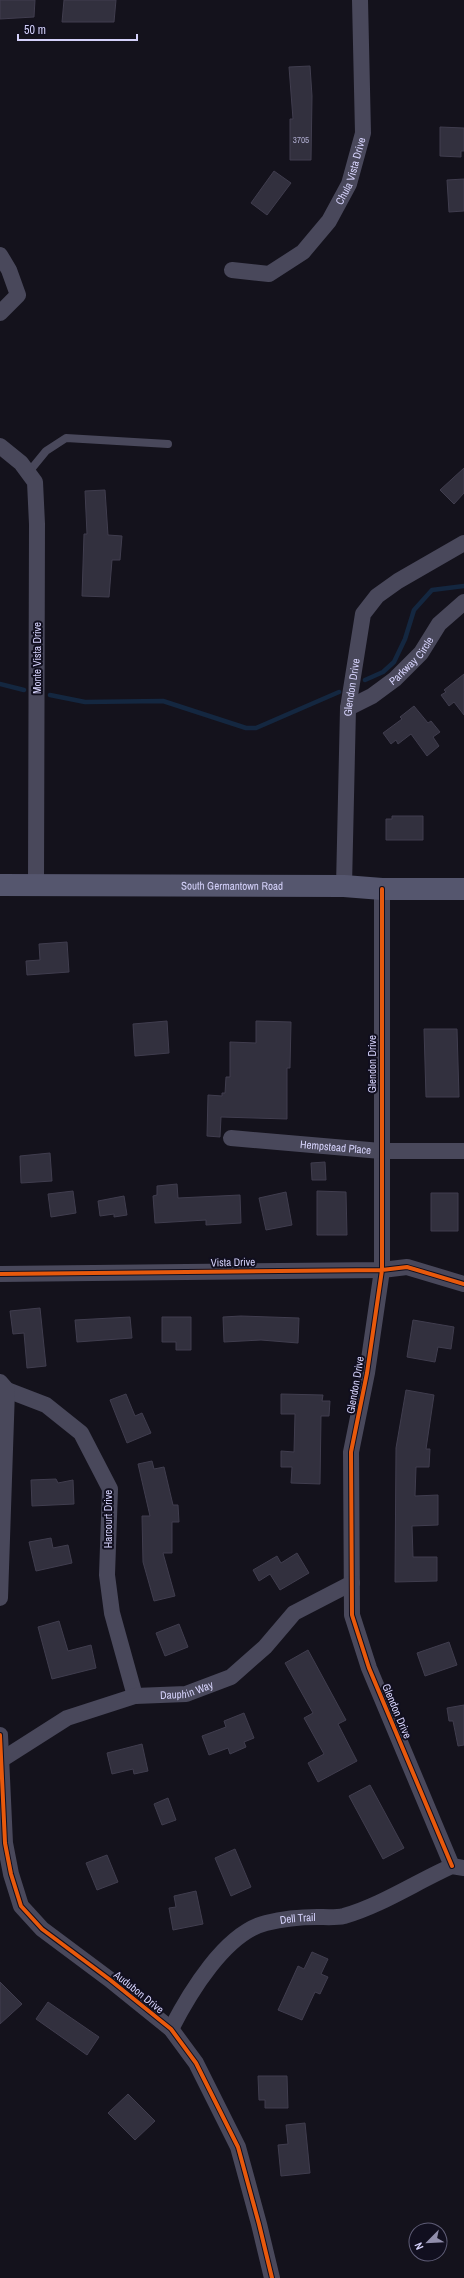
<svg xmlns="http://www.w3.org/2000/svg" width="464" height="2278" font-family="'Archivo Narrow',sans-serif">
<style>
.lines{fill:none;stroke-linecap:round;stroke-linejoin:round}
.stream{stroke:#142740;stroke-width:4.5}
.building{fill:#32303e;stroke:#403d4e}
.lane{stroke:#49485b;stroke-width:8}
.street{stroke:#49485b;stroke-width:16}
.secondary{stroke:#55566e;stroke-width:22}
.cycleway-casing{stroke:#110f1f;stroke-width:6}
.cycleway{stroke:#e8590c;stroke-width:4}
.labels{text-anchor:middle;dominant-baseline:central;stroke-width:4;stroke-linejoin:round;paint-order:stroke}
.number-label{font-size:9px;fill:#aca9cb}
.street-label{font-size:11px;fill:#d4d1fa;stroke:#110f1f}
</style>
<rect width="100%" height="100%" fill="#14121c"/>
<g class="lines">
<path class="stream" d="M 365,680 L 383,672 L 394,662 L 405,639 L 414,610 L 432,590 L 464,586
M 0,684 L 24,690
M 50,695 L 85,702 L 163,701 L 246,728 L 256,728 L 339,692"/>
</g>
<path class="building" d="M 0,0 L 35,0 L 34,17 L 0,19 Z
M 64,0 L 116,0 L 114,22 L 62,22 Z
M 310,66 L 312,96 L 311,160 L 290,160 L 290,119 L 293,119 L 289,67 Z
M 440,127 L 464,128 L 464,151 L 461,151 L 461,157 L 440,156 Z
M 274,171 L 291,183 L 267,215 L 251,203 Z
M 464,179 L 464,211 L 449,212 L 447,180 Z
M 464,468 L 464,493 L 454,504 L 440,490 Z
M 105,490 L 108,535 L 122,536 L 120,560 L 112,560 L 109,597 L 82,596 L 84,534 L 87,534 L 85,491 Z
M 464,674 L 464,715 L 454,702 L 449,706 L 441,695 L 446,692 L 444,690 Z
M 414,706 L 428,723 L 431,721 L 440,732 L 433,737 L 439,746 L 427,756 L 411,734 L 398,744 L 396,740 L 391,744 L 383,733 L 402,719 L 400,717 Z
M 392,816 L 423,816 L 423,840 L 386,840 L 386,819 L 392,819 Z
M 67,942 L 69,972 L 27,975 L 26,961 L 40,960 L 39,944 Z
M 167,1021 L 169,1053 L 135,1056 L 133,1024 Z
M 256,1021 L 291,1022 L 290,1068 L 287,1068 L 287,1119 L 221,1117 L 220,1137 L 207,1136 L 208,1095 L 222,1096 L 222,1093 L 225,1093 L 226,1077 L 230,1077 L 230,1042 L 256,1043 Z
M 424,1029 L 457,1029 L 459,1097 L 426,1097 Z
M 50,1153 L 52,1181 L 21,1183 L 20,1156 Z
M 325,1162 L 326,1180 L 312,1180 L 311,1163 Z
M 177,1184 L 178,1198 L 240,1195 L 241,1223 L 206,1225 L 206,1220 L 155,1223 L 153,1196 L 157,1195 L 157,1186 Z
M 73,1191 L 76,1213 L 51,1217 L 48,1194 Z
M 317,1191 L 346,1192 L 347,1235 L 317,1235 Z
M 286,1192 L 292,1225 L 266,1230 L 259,1198 Z
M 431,1193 L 458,1193 L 458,1231 L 431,1231 Z
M 124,1196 L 127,1215 L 114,1217 L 114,1214 L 100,1216 L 98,1201 Z
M 40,1308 L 46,1366 L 27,1368 L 24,1333 L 13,1334 L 10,1311 Z
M 241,1316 L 299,1318 L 298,1343 L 261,1340 L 224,1342 L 223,1317 Z
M 130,1317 L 132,1338 L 77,1342 L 75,1320 Z
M 162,1317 L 191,1317 L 191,1350 L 176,1350 L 176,1342 L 162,1342 Z
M 413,1320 L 454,1327 L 451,1349 L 438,1347 L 435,1362 L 407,1357 Z
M 406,1390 L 434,1395 L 426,1449 L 430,1449 L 429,1467 L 416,1467 L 415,1496 L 438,1495 L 438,1525 L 412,1526 L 413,1557 L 437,1557 L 437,1581 L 395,1582 L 396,1448 Z
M 126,1394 L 135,1416 L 142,1413 L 151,1433 L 127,1443 L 110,1400 Z
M 281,1394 L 323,1395 L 322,1401 L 330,1401 L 329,1416 L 321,1416 L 320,1484 L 291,1483 L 292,1467 L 281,1467 L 281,1451 L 294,1452 L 295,1414 L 281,1414 Z
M 152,1461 L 154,1469 L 164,1467 L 173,1505 L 178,1505 L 179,1522 L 172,1522 L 172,1553 L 163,1553 L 175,1596 L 154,1601 L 143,1562 L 142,1516 L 150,1516 L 138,1464 Z
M 56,1479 L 58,1483 L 73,1480 L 74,1504 L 32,1506 L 31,1480 Z
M 51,1538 L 53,1548 L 68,1545 L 72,1563 L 36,1571 L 29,1542 Z
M 297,1553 L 309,1573 L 280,1590 L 270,1574 L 259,1581 L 253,1570 L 277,1556 L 281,1563 Z
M 59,1621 L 68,1651 L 91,1645 L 96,1668 L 52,1679 L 38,1627 Z
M 179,1624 L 188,1647 L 165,1656 L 156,1633 Z
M 449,1642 L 457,1665 L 425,1676 L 417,1653 Z
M 308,1650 L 346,1720 L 338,1724 L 357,1761 L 318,1782 L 308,1763 L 324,1754 L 304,1718 L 313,1713 L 285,1663 Z
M 464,1705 L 464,1745 L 458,1746 L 453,1721 L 449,1721 L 447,1708 Z
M 244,1713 L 254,1738 L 244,1742 L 246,1747 L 230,1754 L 228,1748 L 209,1755 L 202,1736 L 226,1727 L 224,1721 Z
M 142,1744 L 148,1771 L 134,1774 L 133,1769 L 112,1774 L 107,1753 Z
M 370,1785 L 404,1848 L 383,1859 L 349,1796 Z
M 168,1798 L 176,1820 L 162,1825 L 154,1804 Z
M 235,1849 L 251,1887 L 231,1896 L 215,1858 Z
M 107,1855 L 118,1882 L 97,1890 L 86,1863 Z
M 196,1891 L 203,1924 L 173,1930 L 169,1908 L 176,1907 L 174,1896 Z
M 312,1952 L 328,1959 L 321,1974 L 328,1977 L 320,1994 L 315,1992 L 302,2020 L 278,2010 L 298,1966 L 304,1969 Z
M 0,1982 L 22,2004 L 0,2024 Z
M 48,2002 L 99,2037 L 87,2055 L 36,2019 Z
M 258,2076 L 287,2076 L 288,2108 L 265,2108 L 265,2100 L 259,2100 Z
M 128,2094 L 155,2121 L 135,2140 L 108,2113 Z
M 305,2123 L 310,2173 L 281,2176 L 278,2145 L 288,2144 L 286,2125 Z"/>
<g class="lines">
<path class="lane" d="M 28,473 L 46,451 L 66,438 L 168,444"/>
<g class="street">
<path d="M 0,255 L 9,270 L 18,295 L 0,313"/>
<path id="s1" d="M 232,270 L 269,274 L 303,252 L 329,221 L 349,184 L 363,133 L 360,0"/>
<path d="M 0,446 L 21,463 L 35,482 L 37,524 L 36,884"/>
<path id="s2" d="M 348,708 L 372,696 L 395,679 L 421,653 L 439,624 L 464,602"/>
<path id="s3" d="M 344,886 L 348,708 L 363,614 L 377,596 L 398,581 L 464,543"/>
<path d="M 382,889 L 382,1270 L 367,1373 L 351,1452 L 352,1615 L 369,1668 L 452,1866"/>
<path id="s4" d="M 231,1138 L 381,1151 L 464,1151"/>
<path d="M 0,1274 L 382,1270 L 407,1267 L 464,1284"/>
<path d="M 7,1390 L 46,1405 L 81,1433 L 110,1489 L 107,1575 L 112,1613 L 135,1696"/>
<path d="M 0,1598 L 7,1390 L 0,1382"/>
<path d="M 0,1735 L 5,1843 L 11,1874 L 21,1906 L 42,1929 L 109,1979 L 171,2029 L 196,2063 L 238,2147 L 259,2224 L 272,2278"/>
<path id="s5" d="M 1,1760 L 67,1718 L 135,1696 L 186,1694 L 231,1677 L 265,1647 L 294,1613 L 352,1583"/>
<path id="s6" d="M 171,2029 C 189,1994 225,1933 266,1923 C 282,1919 300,1917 317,1917 C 325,1917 336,1918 344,1916 C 382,1905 416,1882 452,1866 L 464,1868"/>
</g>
<path class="secondary" id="s7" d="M 0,885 L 344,886 L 382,889 L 464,889"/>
<g class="cycleway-casing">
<path id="cycleway" d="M 382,889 L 382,1270 L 367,1373 L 351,1452 L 352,1615 L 369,1668 L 452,1866
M 0,1274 L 382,1270 L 407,1267 L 464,1284
M 0,1735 L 5,1843 L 11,1874 L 21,1906 L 42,1929 L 109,1979 L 171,2029 L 196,2063 L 238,2147 L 259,2224 L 272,2278"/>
</g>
<use href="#cycleway" class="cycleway"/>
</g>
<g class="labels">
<g class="number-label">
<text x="301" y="140">3705</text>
</g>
<g class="street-label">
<text stroke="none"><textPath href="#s1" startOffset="173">Chula Vista Drive</textPath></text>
<text transform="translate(37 658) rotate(-90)">Monte Vista Drive</text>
<text stroke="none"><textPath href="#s2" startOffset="80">Parkway Circle</textPath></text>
<text stroke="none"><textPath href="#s3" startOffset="199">Glendon Drive</textPath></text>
<text stroke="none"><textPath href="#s7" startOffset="232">South Germantown Road</textPath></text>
<text transform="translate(372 1064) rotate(-90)">Glendon Drive</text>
<text stroke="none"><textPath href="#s4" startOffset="105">Hempstead Place</textPath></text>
<text transform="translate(233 1262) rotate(-1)">Vista Drive</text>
<text transform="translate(355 1385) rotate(-80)">Glendon Drive</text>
<text transform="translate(108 1519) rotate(-90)">Harcourt Drive</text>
<text stroke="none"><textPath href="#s5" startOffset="202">Dauphin Way</textPath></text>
<text transform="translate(397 1711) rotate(67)">Glendon Drive</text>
<text stroke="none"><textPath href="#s6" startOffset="178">Dell Trail</textPath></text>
<text transform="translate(139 1992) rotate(39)">Audubon Drive</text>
</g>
</g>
<g transform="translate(428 2242) rotate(246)"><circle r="19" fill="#110f1f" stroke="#5f5d77"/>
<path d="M0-3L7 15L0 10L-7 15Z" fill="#918eac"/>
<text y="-6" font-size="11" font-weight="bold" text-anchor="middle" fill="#d4d1fa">N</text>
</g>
<path d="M18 34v6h119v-6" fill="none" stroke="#d4d1fa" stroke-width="2"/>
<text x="24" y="34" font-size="12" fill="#d4d1fa" stroke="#110f1f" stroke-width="3" paint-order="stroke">50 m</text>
</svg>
